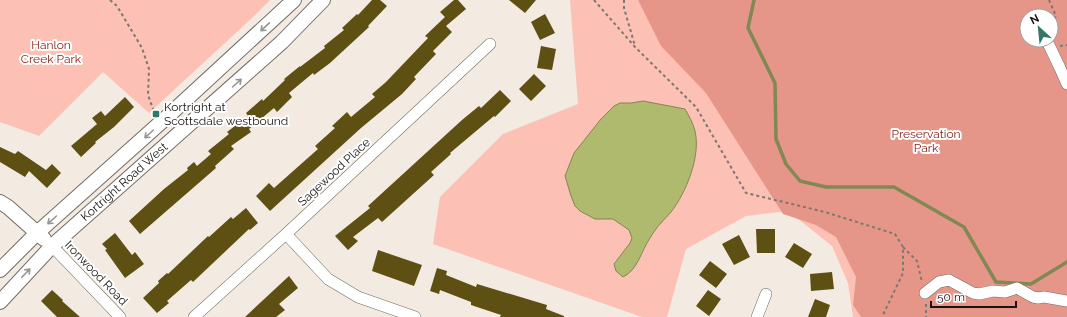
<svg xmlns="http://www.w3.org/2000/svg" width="1067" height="317" font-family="Raleway,sans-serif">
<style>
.green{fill:#fcc0b5;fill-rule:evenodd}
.forest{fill:#e69688;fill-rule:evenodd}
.water{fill:#afba6f;stroke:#818853}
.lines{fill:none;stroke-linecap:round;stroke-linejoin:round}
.stream{stroke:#818853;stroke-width:3.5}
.building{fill:#5e4f12}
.minor-casing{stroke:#726c64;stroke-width:12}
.tertiary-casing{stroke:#726c64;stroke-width:16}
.path{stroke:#7c7771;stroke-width:2;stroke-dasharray:3 3;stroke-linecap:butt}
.minor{stroke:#fff;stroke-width:11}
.tertiary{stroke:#fff;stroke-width:14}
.oneway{stroke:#979694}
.poi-dot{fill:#33776b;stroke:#fff;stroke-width:1.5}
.labels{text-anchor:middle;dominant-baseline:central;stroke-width:4;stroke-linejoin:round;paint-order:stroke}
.park-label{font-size:12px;fill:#822519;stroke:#fff}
.poi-label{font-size:12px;fill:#171512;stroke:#fff;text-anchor:start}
.street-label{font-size:12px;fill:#171512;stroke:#fff}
</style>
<rect width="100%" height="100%" fill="#f3ebe2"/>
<path class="green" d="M 0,0 L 270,0 L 252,18 L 149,113 L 103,72 L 39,136 L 0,122 Z
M 570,0 L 1067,0 L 1067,317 L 853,317 L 848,283 L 832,246 L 788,211 L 746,216 L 686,249 L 667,317 L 642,317 L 433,244 L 440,197 L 503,134 L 578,104 ZM 1027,16 L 1051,16 L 1051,40 L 1027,40 Z"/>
<path class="forest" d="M 638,0 L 1067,0 L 1067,317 L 861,317 L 853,305 L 856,277 L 836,237 L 816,225 L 783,214 L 706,93 L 661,46 ZM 1027,16 L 1051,16 L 1051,40 L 1027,40 Z"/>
<path class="water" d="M 643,101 L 685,109 C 689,116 693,123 695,131 C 701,156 686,193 671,212 C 668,216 664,219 661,223 C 657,227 653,233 650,238 C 641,251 638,270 623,277 L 616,271 L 614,264 L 630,243 L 632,238 L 629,230 L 613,219 L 595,219 L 580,211 L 575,206 L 571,196 L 565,176 L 574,153 L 601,119 L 614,106 L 620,103 L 631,103 Z"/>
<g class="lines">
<path class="stream" d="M 754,0 L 748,28 L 775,83 L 776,139 L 786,164 L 800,181 L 826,187 L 894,187 L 964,227 L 996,282 L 1031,284 L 1067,262"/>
</g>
<path class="building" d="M 372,0 L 380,0 L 387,6 L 368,26 L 369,27 L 330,63 L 314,75 L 313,73 L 289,93 L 292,97 L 277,112 L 274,108 L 249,129 L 251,132 L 231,146 L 234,149 L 215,166 L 216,168 L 140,234 L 129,221 L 164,189 L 188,170 L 187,168 L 194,162 L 197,166 L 211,154 L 208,151 L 229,134 L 227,132 L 248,116 L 246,113 L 262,99 L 263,101 L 285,80 L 284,79 L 300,66 L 300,67 L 325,48 L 324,46 L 344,30 L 342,28 L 357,14 L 358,15 Z
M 454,0 L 458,0 L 466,9 L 446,26 L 452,32 L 433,51 L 436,54 L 414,77 L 416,79 L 402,94 L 361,128 L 270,211 L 256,196 L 269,183 L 274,188 L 318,149 L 315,146 L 335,128 L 332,126 L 347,112 L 351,117 L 375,97 L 372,94 L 386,82 L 428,38 L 425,36 L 445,17 L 440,12 Z
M 509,0 L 536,0 L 525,13 Z
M 545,14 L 555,33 L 540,40 L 531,22 Z
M 541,46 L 556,49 L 552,70 L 537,68 Z
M 534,74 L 546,86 L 531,101 L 519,89 Z
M 500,90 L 511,101 L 495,117 L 494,116 L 450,153 L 451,154 L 431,172 L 434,175 L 382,222 L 378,218 L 353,237 L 358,241 L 348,250 L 335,236 L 370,208 L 368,206 L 462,120 L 479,106 L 481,108 Z
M 125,97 L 134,107 L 114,127 L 95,142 L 96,143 L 81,157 L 71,146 L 97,124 L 92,118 L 101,111 L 105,116 Z
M 0,147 L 15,154 L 18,151 L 46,170 L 52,164 L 61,173 L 47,188 L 29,171 L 25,177 L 0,162 Z
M 246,208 L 258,223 L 250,230 L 249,229 L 193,282 L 191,280 L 167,301 L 169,303 L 157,313 L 143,298 L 159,283 L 158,281 L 167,273 L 168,274 L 208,236 L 209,237 L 231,217 L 233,219 Z
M 756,229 L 775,229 L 775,253 L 757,253 Z
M 115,233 L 132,255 L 135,252 L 144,264 L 125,278 L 105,250 L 107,249 L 102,244 Z
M 739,235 L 750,257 L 734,265 L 722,244 Z
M 794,243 L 812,254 L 803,268 L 785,257 Z
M 378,250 L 422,265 L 414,286 L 372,271 Z
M 710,261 L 727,274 L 716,288 L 699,275 Z
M 437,268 L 447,271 L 446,275 L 476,287 L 477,284 L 547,305 L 546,309 L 564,316 L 564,317 L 500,317 L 501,315 L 471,305 L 471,302 L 440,290 L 439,294 L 430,291 Z
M 832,272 L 834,289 L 811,291 L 810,274 Z
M 289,276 L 298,288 L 279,304 L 285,310 L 276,317 L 245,317 Z
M 52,290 L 63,300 L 62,301 L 80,317 L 57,317 L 41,301 Z
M 708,290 L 721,299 L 709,316 L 696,306 Z
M 815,299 L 830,305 L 826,317 L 808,317 Z"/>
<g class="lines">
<g class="minor-casing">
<path id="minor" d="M 1048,43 L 1060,68 L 1067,84
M 286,234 L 328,279 L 358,297 L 415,317
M 52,246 L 120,317
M 925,293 L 939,282 L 949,280 L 973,293 L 979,294 L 993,291 L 1005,292 L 1017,288 L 1033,297 L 1038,298 L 1044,297 L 1067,301
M 194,317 L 286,234 L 490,44
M 757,317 L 766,294"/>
</g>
<g class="tertiary-casing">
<g id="tertiary">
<path d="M 0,202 L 8,207 L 44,239"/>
<path d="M 0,270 L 37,233 L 168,116 L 294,0"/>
<path id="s1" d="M 0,302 L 52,246 L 282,42 L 323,0"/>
</g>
</g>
<path class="path" d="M 110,0 L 117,6 L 142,48 L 149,69 L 148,95 L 153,109
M 594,0 L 635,47 L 696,107 L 746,193 L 825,212 L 895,234 L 903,247 L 903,273 L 883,315 L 883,317
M 624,0 L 624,8 L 635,46
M 1049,0 L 1056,16 L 1051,25
M 1060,46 L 1067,45
M 903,247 L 917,261 L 922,282
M 926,304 L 926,317"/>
<use href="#minor" class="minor"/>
<use href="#tertiary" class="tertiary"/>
</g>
<defs><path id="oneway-shaft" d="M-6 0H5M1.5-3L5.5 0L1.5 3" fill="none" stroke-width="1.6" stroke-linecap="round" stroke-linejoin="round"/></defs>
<g class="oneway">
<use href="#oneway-shaft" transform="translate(265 27) rotate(137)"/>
<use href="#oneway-shaft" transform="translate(237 83) rotate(-42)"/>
<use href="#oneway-shaft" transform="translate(149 134) rotate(138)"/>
<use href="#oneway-shaft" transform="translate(52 220) rotate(138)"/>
<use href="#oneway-shaft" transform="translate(26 273) rotate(-46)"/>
</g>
<rect class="poi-dot" x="152" y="110" width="8" height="8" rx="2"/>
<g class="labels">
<g class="park-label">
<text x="51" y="45">Hanlon<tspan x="51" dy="14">Creek Park</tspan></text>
<text x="926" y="134">Preservation<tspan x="926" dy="14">Park</tspan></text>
</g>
<g class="poi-label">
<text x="164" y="107">Kortright at<tspan x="164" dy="14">Scottsdale westbound</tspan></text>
</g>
<g class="street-label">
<text transform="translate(334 172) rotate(-43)">Sagewood Place</text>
<text stroke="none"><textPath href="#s1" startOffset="173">Kortright Road West</textPath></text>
<text transform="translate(96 273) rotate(46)">Ironwood Road</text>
</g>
</g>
<g transform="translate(1039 28) rotate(333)"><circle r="19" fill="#ffffff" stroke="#a2a1a0"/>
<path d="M0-3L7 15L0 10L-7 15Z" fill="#33776b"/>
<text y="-6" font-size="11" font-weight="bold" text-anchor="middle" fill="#171512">N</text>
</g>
<path d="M931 301v6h85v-6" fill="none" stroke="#171512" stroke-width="2"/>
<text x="937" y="301" font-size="12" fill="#171512" stroke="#ffffff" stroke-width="3" paint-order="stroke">50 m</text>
</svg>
